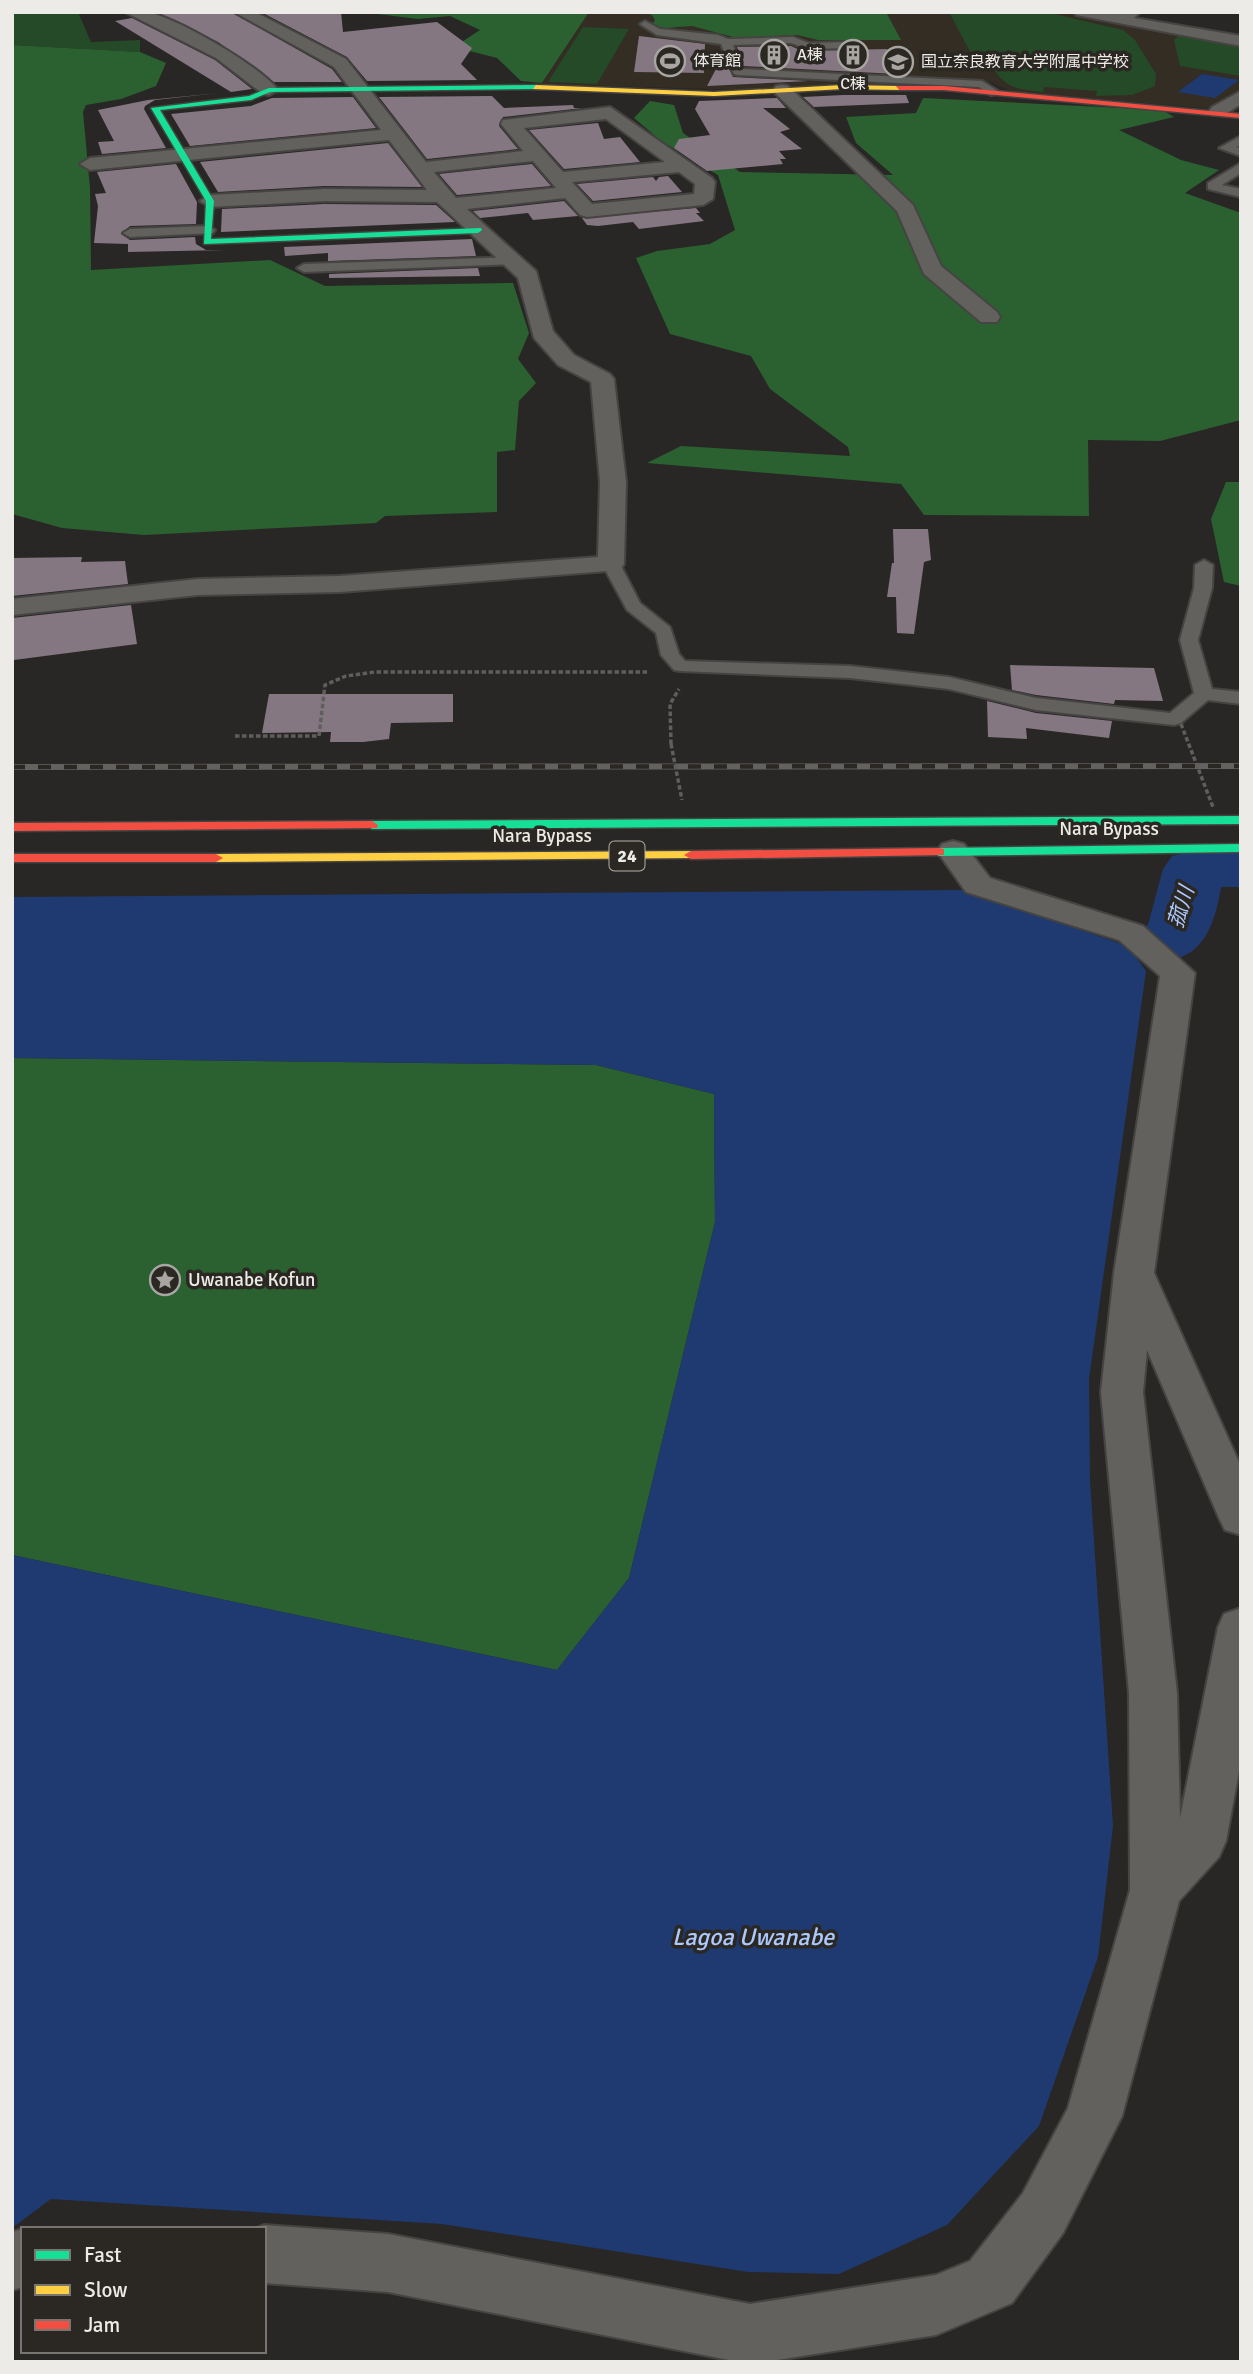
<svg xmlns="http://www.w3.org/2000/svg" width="1253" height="2374" font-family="Signika,'Noto Sans JP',sans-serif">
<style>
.built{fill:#332d23}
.green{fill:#244a27}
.forest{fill:#2b6130}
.water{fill:#1f3a71}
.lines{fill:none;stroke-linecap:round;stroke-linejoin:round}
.river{fill:#1f3a71;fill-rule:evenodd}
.building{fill:#857782}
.lane-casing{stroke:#464442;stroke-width:4}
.street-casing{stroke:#464442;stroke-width:4}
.fast-casing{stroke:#464442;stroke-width:3}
.slow-casing{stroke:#464442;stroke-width:3}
.jam-casing{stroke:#464442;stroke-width:3}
.path{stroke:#5f5e5c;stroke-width:3.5;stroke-dasharray:4.5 2.5;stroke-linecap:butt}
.lane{fill:#62615e;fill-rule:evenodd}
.street{fill:#62615e;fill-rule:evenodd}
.fast{fill:#16e098;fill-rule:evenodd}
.slow{fill:#ffcf43;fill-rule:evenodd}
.jam{fill:#f24e42;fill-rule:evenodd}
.rail-casing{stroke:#646261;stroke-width:6}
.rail{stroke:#2b2823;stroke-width:4.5;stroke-dasharray:13;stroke-linecap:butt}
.path-bridge{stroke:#5f5e5c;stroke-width:3.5;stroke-dasharray:4.5 2.5;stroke-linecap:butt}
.labels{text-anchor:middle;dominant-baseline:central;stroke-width:7;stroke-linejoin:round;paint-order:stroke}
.far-poi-label{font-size:16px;fill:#edebe7;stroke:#2b2823;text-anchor:start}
.shield{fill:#2b2823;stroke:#b3b0ac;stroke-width:2}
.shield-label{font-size:18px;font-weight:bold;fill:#edebe7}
.street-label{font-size:19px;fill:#edebe7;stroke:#2b2823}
.poi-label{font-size:19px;fill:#edebe7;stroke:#2b2823;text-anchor:start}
.water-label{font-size:21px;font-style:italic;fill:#abc8ff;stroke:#2b2823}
.near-water-label{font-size:24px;font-style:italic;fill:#abc8ff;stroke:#2b2823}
</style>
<rect width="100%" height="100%" fill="#292725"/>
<path class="built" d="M 589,12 L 1074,12 L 1241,42 L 1241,92 L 1215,109 L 1013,92 L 990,82 L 745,90 L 542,84 Z"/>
<path class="green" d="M 12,12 L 78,12 L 91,42 L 140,40 L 140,52 L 12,45 Z
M 949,12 L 1046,12 L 1123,30 L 1135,40 L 1156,74 L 1155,86 L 1132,95 L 1096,96 L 1097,91 L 1044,87 L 1043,92 C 1007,88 1005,87 986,57 L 973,57 Z
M 583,27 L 629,29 L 597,84 L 548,82 Z
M 1179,35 L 1241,45 L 1241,76 L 1180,66 L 1174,40 Z"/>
<path class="forest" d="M 362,12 L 589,12 L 542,83 L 521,81 L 497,58 L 454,47 L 480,30 L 450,16 L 418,19 Z
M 641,12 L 886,12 L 901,40 L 818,40 L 797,35 L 737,38 L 692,26 L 665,28 L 652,25 L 655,20 L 652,15 Z
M 12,45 L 140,52 L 166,63 L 156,86 L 121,99 L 86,105 L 83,112 L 90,188 L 91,270 L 270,260 L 325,286 L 513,283 L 529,333 L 518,359 L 536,383 L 519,401 L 515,450 L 497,452 L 497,512 L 385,516 L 376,523 L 144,535 L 62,528 L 12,514 Z
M 923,98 L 1162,110 L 1174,117 L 1119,130 L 1181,160 L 1219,170 L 1185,193 L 1241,213 L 1241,420 L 1160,441 L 1088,440 L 1089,516 L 924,515 L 901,484 L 647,463 L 681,446 L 850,456 L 848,447 L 770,389 L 751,356 L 670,334 L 636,258 L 657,251 L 710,244 L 735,230 L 718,175 L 660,140 L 634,118 L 650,101 L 674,105 L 683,133 L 740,172 L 893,175 L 856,143 L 846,117 L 916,113 Z
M 1226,482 L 1241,482 L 1241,586 L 1224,582 L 1211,519 Z
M 12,1058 L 596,1065 L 714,1094 L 715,1222 L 629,1578 L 557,1670 L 12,1555 Z"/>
<path class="water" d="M 1202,74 L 1239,80 L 1215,98 L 1178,92 Z
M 962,890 L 1128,946 L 1146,971 L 1089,1379 L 1090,1481 L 1113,1826 L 1098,1957 L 1039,2126 L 947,2225 L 839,2274 L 748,2272 L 442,2224 L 51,2199 L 12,2228 L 12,1555 L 557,1670 L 629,1578 L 715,1222 L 714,1094 L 596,1065 L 12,1058 L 12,897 Z"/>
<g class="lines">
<path class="river" d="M 1193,851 L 1241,851 L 1241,887 L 1221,887 C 1213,938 1194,971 1138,957 L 1128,944 L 1138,931 L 1148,925 L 1163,869 L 1172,856 Z"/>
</g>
<path class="building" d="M 169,12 L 231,12 L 332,69 L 342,82 L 274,82 L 218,42 L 161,14 Z
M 261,12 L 341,12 L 343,32 L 437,22 L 472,48 L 461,64 L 477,80 L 367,81 L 347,57 Z
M 132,18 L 215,60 L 252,89 L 231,92 L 115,21 Z
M 639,36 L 705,44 L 704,73 L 634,72 Z
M 791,46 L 802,51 L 887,49 L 897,74 L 743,66 L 738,60 L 740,56 L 737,47 Z
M 723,56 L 733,77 L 809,81 L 707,86 Z
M 219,93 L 155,100 L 145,106 L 144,109 L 166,148 L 102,154 L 98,142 L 114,141 L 98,110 L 148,100 Z
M 843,95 L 906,95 L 909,103 L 814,107 L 803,97 Z
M 492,96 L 504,108 L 573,105 L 574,108 L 582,108 L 503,117 L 499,126 L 518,149 L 427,159 L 379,97 Z
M 353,97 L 376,128 L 190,146 L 171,114 L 251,106 L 272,98 Z
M 777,98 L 786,108 L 763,108 L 790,129 L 780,132 L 802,149 L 779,151 L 786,159 L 780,159 L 783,164 L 707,171 L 674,148 L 679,139 L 710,135 L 695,109 L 699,101 Z
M 598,123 L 604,139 L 620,137 L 640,162 L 564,169 L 529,130 Z
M 388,143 L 422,187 L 324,186 L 218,192 L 200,162 Z
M 176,164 L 197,202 L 196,224 L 130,226 L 121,234 L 130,240 L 195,237 L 196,244 L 206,250 L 226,250 L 128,252 L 128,244 L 94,243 L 98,206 L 95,194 L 106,193 L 97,172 Z
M 532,164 L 551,186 L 457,195 L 439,174 Z
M 668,176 L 682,192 L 593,201 L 577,184 L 653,177 L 656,181 L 659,177 Z
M 564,201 L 578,216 L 533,220 L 528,213 L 480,218 L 473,211 Z
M 324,204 L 436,205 L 455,222 L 221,232 L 222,209 Z
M 696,208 L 700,213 L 696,213 L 704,221 L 639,229 L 633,222 L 598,226 L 587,225 L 582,218 Z
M 472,239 L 476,256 L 328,261 L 328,253 L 285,256 L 284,247 Z
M 478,268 L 480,276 L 329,278 L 329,274 Z
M 893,529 L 928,529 L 931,560 L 924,562 L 914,634 L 897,633 L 896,597 L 887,597 L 892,563 L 894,563 Z
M 82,557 L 81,562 L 125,561 L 128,584 L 12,596 L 12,558 Z
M 131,605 L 137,644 L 14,660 L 12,618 Z
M 1010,665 L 1154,668 L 1163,701 L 1115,700 L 1114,704 L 1036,695 L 1012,690 Z
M 269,694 L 453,694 L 453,722 L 391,723 L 389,739 L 363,742 L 330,742 L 331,732 L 262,733 Z
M 987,701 L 1036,713 L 1112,721 L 1109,738 L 1026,728 L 1027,739 L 988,737 Z"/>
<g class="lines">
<g class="lane-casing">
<path id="lane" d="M 645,21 L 660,29 L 718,35 L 728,39 L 793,37 L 809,43 L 848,42 L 853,45 L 848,48 L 807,49 L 791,43 L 733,45 L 738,57 L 734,60 L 742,69 L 982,81 L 1001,93 L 991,95 L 979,87 L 738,75 L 734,74 L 728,63 L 732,60 L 726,57 L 721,44 L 657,35 L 640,24 Z
M 1241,136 L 1241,145 L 1236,147 L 1241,148 L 1241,156 L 1219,148 Z
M 1241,163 L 1241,173 L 1222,185 L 1241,189 L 1241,197 L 1208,189 L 1208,183 Z
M 208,226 L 215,230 L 213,233 L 130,237 L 123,233 L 130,229 Z
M 514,257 L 519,258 L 519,264 L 304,272 L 297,268 L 304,264 Z
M 611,559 L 620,564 L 640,603 L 670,627 L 679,654 L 685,661 L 850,666 L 949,677 L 1036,698 L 1170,713 L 1194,693 L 1180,640 L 1194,588 L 1195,565 L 1204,560 L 1213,565 L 1212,588 L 1198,640 L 1212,689 L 1241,692 L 1241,704 L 1208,700 L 1181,723 L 1174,725 L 1036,710 L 949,689 L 850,678 L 680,671 L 674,670 L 661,655 L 656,633 L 627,610 L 602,564 Z"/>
</g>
<g class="street-casing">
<path id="street" d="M 125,12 C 132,12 140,11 147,12 C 177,18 259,65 278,90 L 269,95 L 263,94 L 216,58 Z
M 234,12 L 255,12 L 346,59 L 426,162 L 523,151 L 501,124 L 503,120 L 610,107 L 712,178 L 715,182 L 713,199 L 703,205 L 587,217 L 580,215 L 565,198 L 467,209 L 536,271 L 553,331 L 574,355 L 610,374 L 614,379 L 626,482 L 624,564 L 620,570 L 340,592 L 198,595 L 12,615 L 12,599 L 198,579 L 340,576 L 598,557 L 600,482 L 591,382 L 558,365 L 534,338 L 518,278 L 437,202 L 324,201 L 210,207 L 200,201 L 210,195 L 324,189 L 427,190 L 389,140 L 90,170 L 80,164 L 90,158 L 381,130 L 334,67 ZM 606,119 L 665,162 L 563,172 L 524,128 ZM 533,161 L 556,188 L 456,198 L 434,172 ZM 679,172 L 695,184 L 694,194 L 592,204 L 572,182 Z
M 1074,12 L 1140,12 L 1134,18 L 1241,36 L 1241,46 L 1076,15 Z
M 782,85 L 788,86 L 913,205 L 941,266 L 997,312 L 1000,317 L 997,322 L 981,322 L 924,274 L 897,211 L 776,94 L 773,90 L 776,86 Z
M 1241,91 L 1241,104 L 1224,115 L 1212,115 L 1209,111 L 1212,107 Z
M 953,841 L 964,844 L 990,878 L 1143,926 L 1195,973 L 1154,1273 L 1241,1467 L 1241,1535 L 1225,1530 L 1219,1518 L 1147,1350 L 1143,1392 L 1177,1693 L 1180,1818 L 1218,1627 L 1224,1614 L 1241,1608 L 1241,1760 L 1226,1841 L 1219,1857 L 1179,1901 L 1122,2116 L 1063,2233 L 1012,2303 L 936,2335 L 764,2362 L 739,2362 L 388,2292 L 264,2283 L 264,2229 L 255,2229 L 264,2225 L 388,2234 L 750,2304 L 936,2275 L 970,2261 L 1023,2193 L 1068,2108 L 1130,1890 L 1129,1693 L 1101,1392 L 1114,1273 L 1160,976 L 1119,940 L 966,892 L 937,851 L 942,844 Z
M 23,2229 L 23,2287 L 12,2290 L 12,2232 Z"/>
</g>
<g class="fast-casing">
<path id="fast" d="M 536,85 L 539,89 L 270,92 L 251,100 L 160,110 L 214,201 L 211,239 L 481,228 L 482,230 L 478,233 L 204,244 L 206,201 L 151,108 L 249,96 L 269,88 Z
M 1241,816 L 1241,824 L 372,829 L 366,825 L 372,821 Z
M 1241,844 L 1241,852 L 939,856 L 932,852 L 939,848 Z"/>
</g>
<g class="slow-casing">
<path id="slow" d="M 536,85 L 714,92 L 843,85 L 899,86 L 903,88 L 899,90 L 843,89 L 714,96 L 533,89 Z
M 691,851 L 698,855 L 696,858 L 216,862 L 209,858 L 216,854 Z"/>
</g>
<g class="jam-casing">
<path id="jam" d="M 896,86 L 944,86 L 1241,114 L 1241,118 L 944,90 L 899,90 Z
M 372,821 L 378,825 L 377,828 L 12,831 L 12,823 Z
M 939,848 L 944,849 L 944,855 L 691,859 L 684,855 L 691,851 Z
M 12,854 L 216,854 L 223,858 L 216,862 L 12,862 Z"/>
</g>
<path class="path" d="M 235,736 L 319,736 L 325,685 L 346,676 L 375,672 L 649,672
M 671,744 L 670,704 L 679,689"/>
<use href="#lane" class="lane"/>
<use href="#street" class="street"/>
<use href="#fast" class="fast"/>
<use href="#slow" class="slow"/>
<use href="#jam" class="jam"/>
<g class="rail-casing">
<path id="rail" d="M 12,767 L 1241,766"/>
</g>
<use href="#rail" class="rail"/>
<path class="path-bridge" d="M 1181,724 L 1213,807
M 671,744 L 682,800"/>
</g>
<defs>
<g id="building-ring" transform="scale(1.575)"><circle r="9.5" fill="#2b2823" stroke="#a8a6a3" stroke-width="1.5"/><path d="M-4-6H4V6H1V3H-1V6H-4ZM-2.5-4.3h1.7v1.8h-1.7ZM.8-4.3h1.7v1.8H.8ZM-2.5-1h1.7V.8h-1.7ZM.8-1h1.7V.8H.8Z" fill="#a8a6a3"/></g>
<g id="stadium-ring" transform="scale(1.575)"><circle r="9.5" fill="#2b2823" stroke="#a8a6a3" stroke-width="1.5"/><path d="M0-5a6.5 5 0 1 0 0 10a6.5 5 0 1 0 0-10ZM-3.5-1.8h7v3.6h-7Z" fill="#a8a6a3"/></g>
<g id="school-ring" transform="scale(1.575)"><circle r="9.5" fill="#2b2823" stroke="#a8a6a3" stroke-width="1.5"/><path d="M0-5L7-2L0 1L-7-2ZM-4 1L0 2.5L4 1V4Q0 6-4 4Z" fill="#a8a6a3"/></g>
<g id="sight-ring" transform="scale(1.575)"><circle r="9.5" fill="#2b2823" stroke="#a8a6a3" stroke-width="1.5"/><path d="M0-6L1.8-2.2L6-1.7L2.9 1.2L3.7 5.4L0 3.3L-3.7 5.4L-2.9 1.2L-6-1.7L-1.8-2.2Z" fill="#a8a6a3"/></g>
</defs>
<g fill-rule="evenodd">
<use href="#building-ring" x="774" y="55"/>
<use href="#building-ring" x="853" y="55"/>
<use href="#stadium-ring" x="670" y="61"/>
<use href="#school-ring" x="898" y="62"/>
<use href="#sight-ring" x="165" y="1280"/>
</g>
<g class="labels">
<g class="far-poi-label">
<text x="797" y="55">A棟</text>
<text x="693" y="61">体育館</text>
<text x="921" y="62">国立奈良教育大学附属中学校</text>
<text x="853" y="84" text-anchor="middle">C棟</text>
</g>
<rect class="shield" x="609.5" y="841.5" width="35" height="29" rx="5"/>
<g class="shield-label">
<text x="627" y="856">24</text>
</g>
<g class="street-label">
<text x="1109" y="829">Nara Bypass</text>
<text x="542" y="836">Nara Bypass</text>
</g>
<g class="poi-label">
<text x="188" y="1280">Uwanabe Kofun</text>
</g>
<g class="water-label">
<text transform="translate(1181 907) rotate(-73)">菰川</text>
</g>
<g class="near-water-label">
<text x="753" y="1937">Lagoa Uwanabe</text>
</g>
</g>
<rect width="1253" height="2374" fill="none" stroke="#edebe7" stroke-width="28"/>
<rect x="21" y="2227" width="245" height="126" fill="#2b2823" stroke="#797671" stroke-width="2"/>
<rect x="35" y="2250" width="35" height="10" fill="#16e098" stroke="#797671" stroke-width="2"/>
<text x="84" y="2262" font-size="21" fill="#edebe7">Fast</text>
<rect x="35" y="2285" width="35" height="10" fill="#ffcf43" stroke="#797671" stroke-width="2"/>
<text x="84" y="2297" font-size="21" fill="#edebe7">Slow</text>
<rect x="35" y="2320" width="35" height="10" fill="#f24e42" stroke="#797671" stroke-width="2"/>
<text x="84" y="2332" font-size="21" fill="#edebe7">Jam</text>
</svg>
